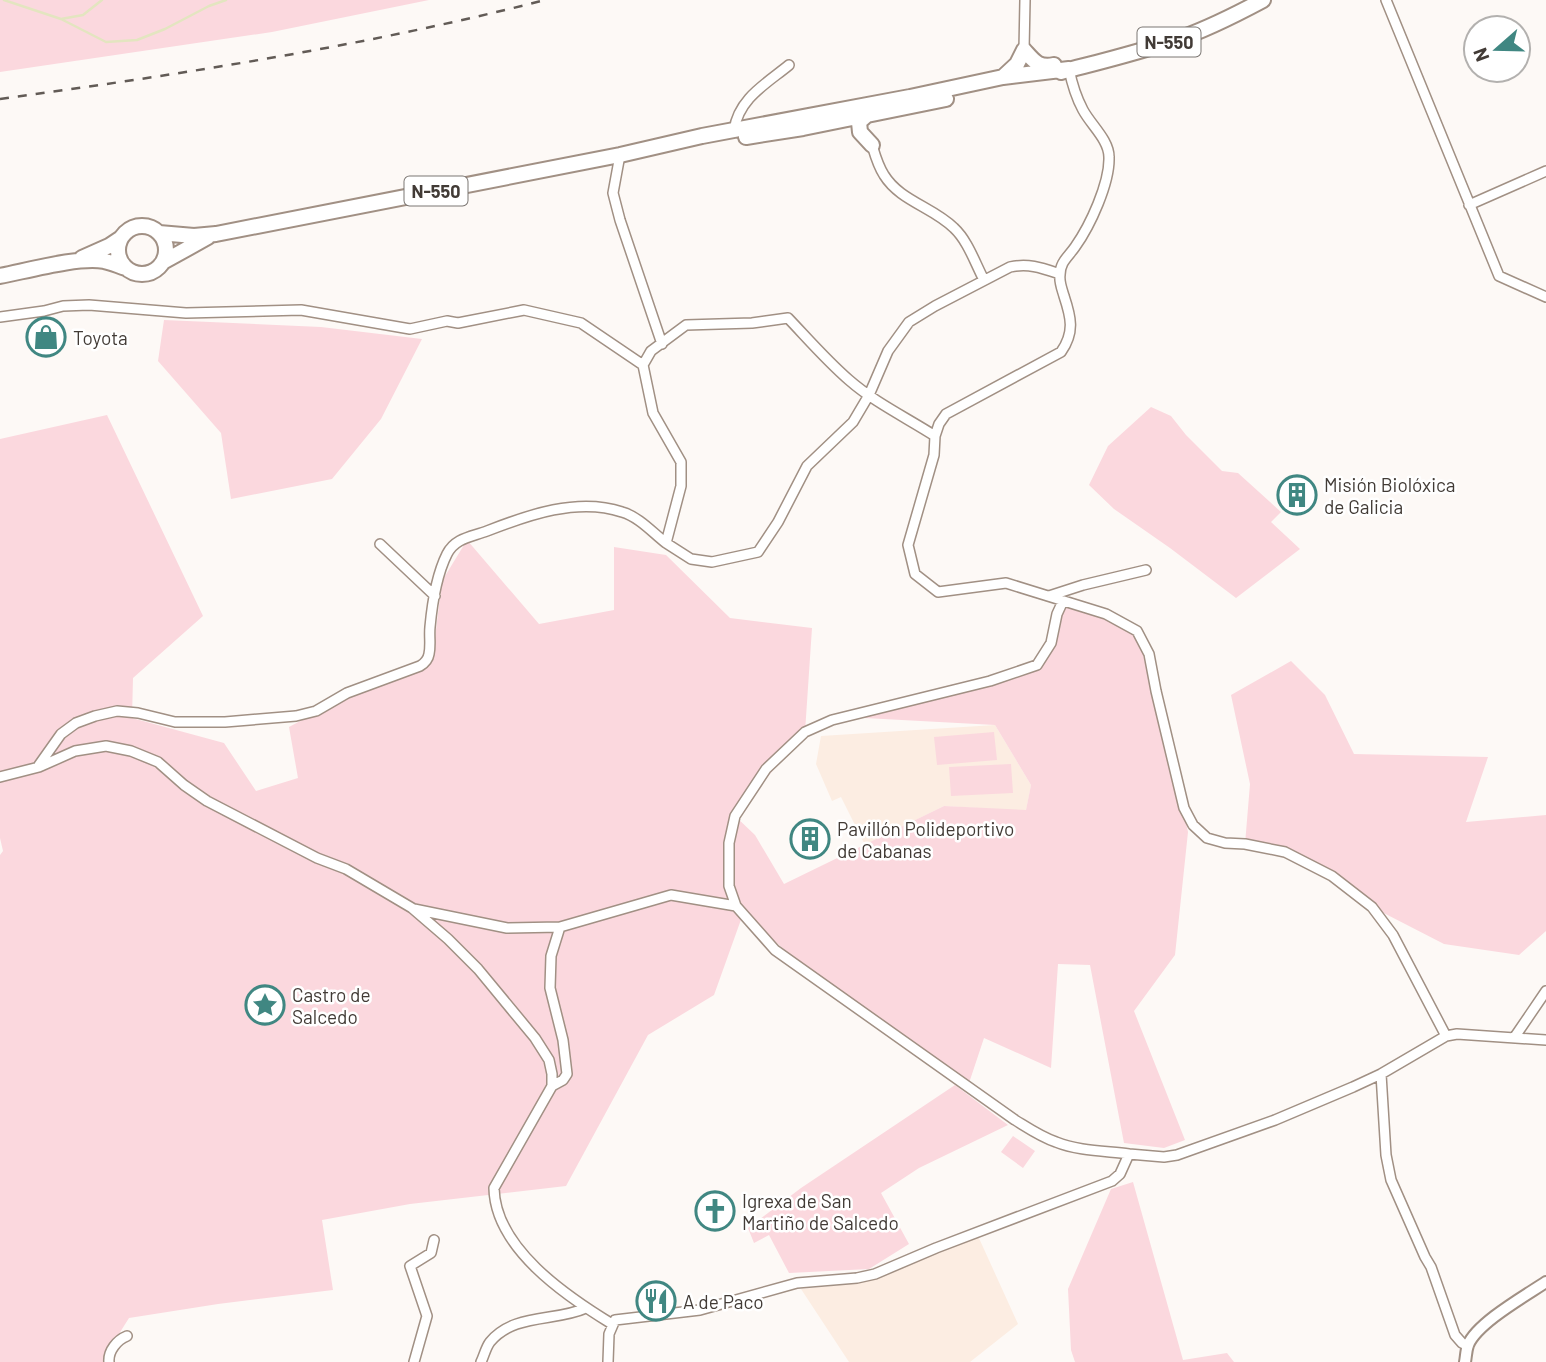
<svg xmlns="http://www.w3.org/2000/svg" width="1546" height="1362" font-family="Barlow,sans-serif">
<style>
.built{fill:#fcede2}
.green{fill:#fbd8de}
.lines{fill:none;stroke-linecap:round;stroke-linejoin:round}
.stream{stroke:#e3e5c0;stroke-width:2.5}
.minor-casing{stroke:#a19084;stroke-width:12}
.tertiary-casing{stroke:#a19084;stroke-width:14}
.trunk-casing{stroke:#a19084;stroke-width:18}
.minor{stroke:#fff;stroke-width:9}
.tertiary{stroke:#fff;stroke-width:10}
.trunk{stroke:#fff;stroke-width:14}
.rail{stroke:#625b56;stroke-width:2.5;stroke-dasharray:9 9;stroke-linecap:butt}
.labels{text-anchor:middle;dominant-baseline:central;stroke-width:5;stroke-linejoin:round;paint-order:stroke}
.shield{fill:#fff;stroke:#7b7672;stroke-width:2}
.shield-label{font-size:18px;font-weight:bold;fill:#423b36}
.poi-label{font-size:19px;fill:#423b36;stroke:#fff;text-anchor:start}
</style>
<rect width="100%" height="100%" fill="#fdf9f6"/>
<path class="built" d="M 995,725 L 1031,785 L 1026,811 L 944,806 L 865,845 L 841,797 L 832,801 L 816,764 L 821,736 Z
M 978,1236 L 1018,1324 L 970,1362 L 849,1362 L 801,1289 L 832,1286 L 874,1279 Z"/>
<path class="green" d="M 0,0 L 429,0 L 272,32 L 0,72 Z
M 164,320 L 321,327 L 422,339 L 381,419 L 332,479 L 231,499 L 221,433 L 158,361 Z
M 1151,407 L 1171,416 L 1186,435 L 1222,471 L 1238,473 L 1281,512 L 1271,522 L 1300,549 L 1236,598 L 1170,548 L 1114,509 L 1089,485 L 1108,446 Z
M 107,415 L 203,616 L 133,678 L 132,718 L 224,743 L 256,791 L 298,778 L 289,727 L 349,695 L 432,662 L 442,581 L 467,540 L 539,624 L 614,610 L 614,547 L 666,555 L 730,618 L 812,628 L 805,732 L 735,816 L 755,835 L 784,884 L 944,806 L 1026,810 L 1031,785 L 995,725 L 846,717 L 1037,665 L 1063,601 L 1137,631 L 1153,694 L 1171,751 L 1188,832 L 1175,955 L 1134,1011 L 1185,1140 L 1164,1148 L 1124,1143 L 1090,965 L 1058,964 L 1051,1068 L 984,1038 L 968,1086 L 829,988 L 743,914 L 714,995 L 648,1035 L 566,1186 L 410,1204 L 322,1220 L 333,1290 L 218,1304 L 129,1318 L 105,1356 L 105,1362 L 0,1362 L 0,855 L 3,851 L 0,838 L 0,439 Z
M 1291,661 L 1325,695 L 1354,754 L 1488,757 L 1466,822 L 1546,815 L 1546,931 L 1519,955 L 1444,944 L 1372,907 L 1332,876 L 1285,852 L 1245,844 L 1250,784 L 1231,695 Z
M 994,732 L 997,760 L 937,765 L 934,737 Z
M 1011,764 L 1013,793 L 951,796 L 949,767 Z
M 955,1085 L 1008,1125 L 919,1168 L 881,1193 L 909,1244 L 869,1269 L 789,1273 L 769,1235 L 754,1243 L 748,1228 L 801,1188 Z
M 1013,1136 L 1035,1151 L 1023,1168 L 1001,1152 Z
M 1133,1182 L 1183,1360 L 1227,1353 L 1234,1362 L 1075,1362 L 1071,1350 L 1068,1289 L 1111,1189 Z"/>
<g class="lines">
<path class="stream" d="M 4,0 L 61,19 L 83,15 L 102,0
M 61,19 L 106,42 L 137,40 L 165,29 L 209,6 L 226,0"/>
<g class="minor-casing">
<path id="minor" d="M 1386,0 L 1499,276 L 1546,297
M 1024,50 L 1025,0
M 1069,69 C 1072,84 1076,97 1083,110 C 1091,125 1109,140 1109,157 C 1110,183 1090,226 1075,247 C 1068,257 1060,262 1060,275 C 1059,282 1062,289 1064,296 C 1071,317 1075,332 1061,352 L 946,414 L 939,424 L 935,436 L 934,455 L 908,545 L 915,574 L 938,592 L 1006,583 L 1106,614 L 1137,631 L 1149,654 L 1156,691 L 1184,808 L 1193,825 L 1207,838 L 1225,843 L 1245,844 L 1285,852 L 1332,876 L 1372,907 L 1393,935 L 1446,1036
M 734,130 C 739,98 766,84 789,65
M 872,145 C 875,155 878,166 884,175 C 900,201 933,207 954,228 C 968,241 975,263 984,280
M 620,155 L 613,193 L 620,220 L 662,344
M 1469,205 L 1546,171
M 0,317 L 44,311 L 63,306 L 89,305 L 186,313 L 301,310 L 410,329 L 447,321 L 458,323 L 524,310 L 581,323 L 643,365
M 935,436 C 907,418 874,402 849,380 C 827,361 808,339 788,318 L 752,323 L 686,325 L 651,351 L 643,365 L 653,413 L 681,462 L 681,486 L 666,543 L 691,559 L 712,562 L 758,552 L 778,522 L 807,466 L 853,422 L 869,395 L 888,351 L 909,322 L 935,306 L 1010,267 C 1029,263 1042,268 1060,274
M 380,544 L 435,596
M 1049,596 L 1083,585 L 1146,570
M 39,765 L 61,734 L 76,723 L 95,716 L 117,711 L 138,713 L 175,722 L 225,722 L 296,716 L 316,711 L 347,693 L 420,666 C 425,663 428,660 429,654 C 431,645 429,636 430,627 C 432,605 437,574 447,554 C 455,538 471,537 487,531 C 528,515 578,497 622,512 C 639,517 652,532 666,543
M 0,777 L 39,767 L 75,751 L 106,746 L 131,751 L 158,762 L 184,785 L 207,801 L 317,858 L 346,869 L 412,908 L 448,939 L 478,969 L 535,1038 L 549,1060 L 552,1074 L 552,1086 L 494,1188 C 495,1248 566,1296 612,1324
M 736,906 L 729,886 L 729,843 L 735,816 L 766,769 L 805,732 L 832,720 L 990,681 L 1037,665 L 1051,643 L 1057,614 L 1063,601
M 414,909 L 507,928 L 560,927
M 1514,1038 L 1546,991
M 1381,1074 L 1386,1155 L 1391,1180 L 1425,1257 L 1431,1267 L 1455,1335 L 1462,1343 L 1468,1346
M 552,1086 L 563,1080 L 567,1074 L 563,1040 L 550,988 L 551,956 L 560,927 L 671,895 L 736,906 L 775,950 L 1015,1120 C 1028,1128 1041,1137 1056,1142 C 1078,1151 1105,1151 1129,1154
M 109,1362 C 108,1351 117,1340 127,1336
M 414,1362 L 427,1316 L 410,1266 L 431,1253 L 434,1240
M 481,1362 C 484,1356 486,1347 490,1342 C 514,1313 555,1322 586,1308
M 608,1362 L 609,1334 L 615,1320 L 700,1310 L 797,1283 L 857,1278 L 875,1274 L 936,1248 L 1112,1181 L 1120,1174 L 1129,1154 L 1164,1157 L 1177,1155 L 1275,1120 L 1353,1087 L 1381,1074 L 1446,1036 L 1457,1034 L 1546,1040"/>
</g>
<g class="tertiary-casing">
<path id="tertiary" d="M 1465,1362 C 1466,1357 1466,1351 1468,1345 C 1477,1323 1525,1296 1546,1282"/>
</g>
<g class="trunk-casing">
<path id="trunk" d="M 1061,72 C 1099,62 1137,53 1175,40 C 1206,30 1235,15 1263,0
M 1003,77 L 1017,64 L 1024,50 C 1034,61 1038,68 1054,65
M 868,114 L 859,122 L 860,132 L 872,145
M 746,137 L 803,128 L 946,99
M118 250a24 24 0 1 1 48 0a24 24 0 1 1-48 0Z
M 159,233 L 194,236 L 216,234 L 620,155 L 702,136 L 910,97 L 1003,77 L 1069,69
M 82,258 L 109,246 L 121,238
M 163,262 L 208,237
M 0,276 C 26,271 80,256 104,261 C 111,262 119,266 126,268"/>
</g>
<use href="#minor" class="minor"/>
<use href="#tertiary" class="tertiary"/>
<use href="#trunk" class="trunk"/>
<path class="rail" d="M 0,99 C 183,74 366,46 545,0"/>
</g>
<defs>
<g id="shop-ring" transform="scale(2.0125)"><circle r="9.5" fill="#fff" stroke="#408782" stroke-width="1.5"/><path d="M-5-2.5h2.3a2.7 3.5 0 0 1 5.4 0H5L5.5 6h-11ZM-1.5-2.5h3a1.5 2.3 0 0 0-3 0Z" fill="#408782"/></g>
<g id="building-ring" transform="scale(2.0125)"><circle r="9.5" fill="#fff" stroke="#408782" stroke-width="1.5"/><path d="M-4-6H4V6H1V3H-1V6H-4ZM-2.5-4.3h1.7v1.8h-1.7ZM.8-4.3h1.7v1.8H.8ZM-2.5-1h1.7V.8h-1.7ZM.8-1h1.7V.8H.8Z" fill="#408782"/></g>
<g id="sight-ring" transform="scale(2.0125)"><circle r="9.5" fill="#fff" stroke="#408782" stroke-width="1.5"/><path d="M0-6L1.8-2.2L6-1.7L2.9 1.2L3.7 5.4L0 3.3L-3.7 5.4L-2.9 1.2L-6-1.7L-1.8-2.2Z" fill="#408782"/></g>
<g id="church-ring" transform="scale(2.0125)"><circle r="9.5" fill="#fff" stroke="#408782" stroke-width="1.5"/><path d="M-1.2-6h2.4v3.5h3.3v2.4h-3.3V6h-2.4V-.1h-3.3v-2.4h3.3Z" fill="#408782"/></g>
<g id="restaurant-ring" transform="scale(2.0125)"><circle r="9.5" fill="#fff" stroke="#408782" stroke-width="1.5"/><path d="M-5-6h1v4h1v-4h1v4h1v-4h1v5L-1.5 .5V6h-2V.5L-5-1ZM5-6V6H3V1.5H1.5Q1.5-4 5-6Z" fill="#408782"/></g>
</defs>
<g fill-rule="evenodd">
<use href="#shop-ring" x="46" y="337"/>
<use href="#building-ring" x="1297" y="495"/>
<use href="#building-ring" x="810" y="839"/>
<use href="#sight-ring" x="265" y="1005"/>
<use href="#church-ring" x="715" y="1211"/>
<use href="#restaurant-ring" x="656" y="1301"/>
</g>
<g class="labels">
<g class="shield">
<rect x="1137.5" y="27.5" width="63" height="29" rx="5"/>
<rect x="404.5" y="176.5" width="63" height="29" rx="5"/>
</g>
<g class="shield-label">
<text x="1169" y="42">N-550</text>
<text x="436" y="191">N-550</text>
</g>
<g class="poi-label">
<text x="73" y="337">Toyota</text>
<text x="1324" y="484">Misión Biolóxica<tspan x="1324" dy="22">de Galicia</tspan></text>
<text x="837" y="828">Pavillón Polideportivo<tspan x="837" dy="22">de Cabanas</tspan></text>
<text x="292" y="994">Castro de<tspan x="292" dy="22">Salcedo</tspan></text>
<text x="742" y="1200">Igrexa de San<tspan x="742" dy="22">Martiño de Salcedo</tspan></text>
<text x="683" y="1301">A de Paco</text>
</g>
</g>
<g transform="translate(1497 49) rotate(250)"><circle r="33" fill="#ffffff" stroke="#b3b1af" stroke-width="2"/>
<path d="M0-5L12 26L0 18L-12 26Z" fill="#408782"/>
<text y="-10" font-size="19" font-weight="bold" text-anchor="middle" fill="#423b36">N</text>
</g>
</svg>
